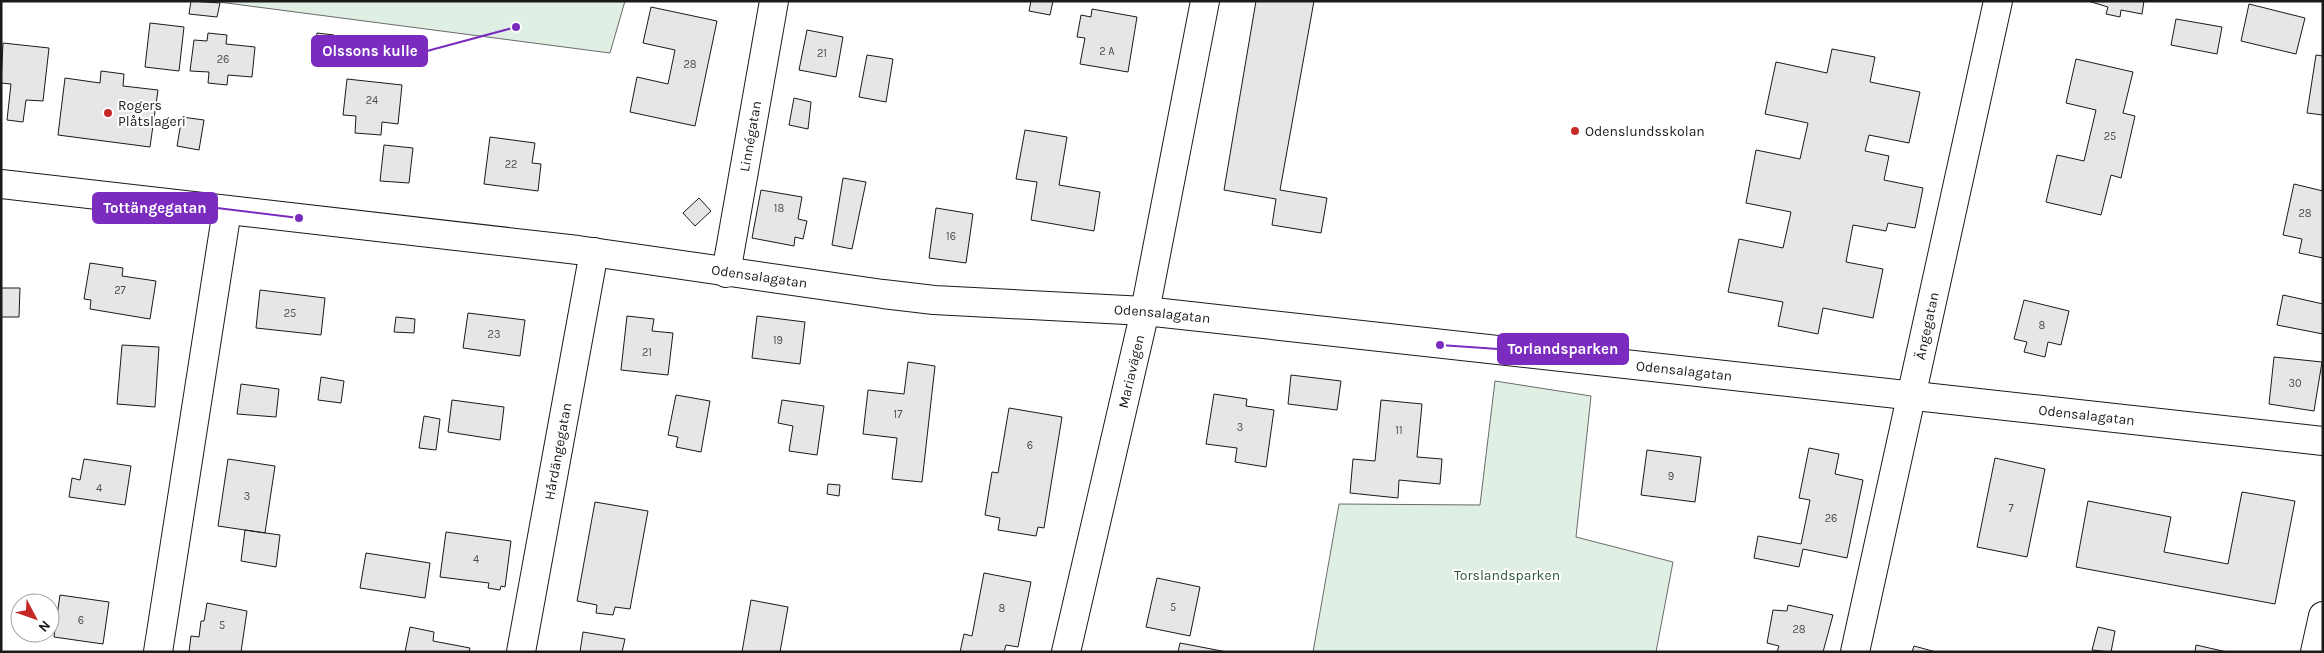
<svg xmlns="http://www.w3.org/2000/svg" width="2324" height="653" font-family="Karla,sans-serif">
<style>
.green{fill:#e0efe3;stroke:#6a6a6a}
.building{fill:#e6e6e6;stroke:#1a1a1a}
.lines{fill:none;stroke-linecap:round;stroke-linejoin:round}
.minor-casing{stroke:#1a1a1a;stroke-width:30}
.minor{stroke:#fff;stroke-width:28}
.poi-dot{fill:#c62828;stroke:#fff;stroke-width:2}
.labels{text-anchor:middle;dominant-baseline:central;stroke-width:4;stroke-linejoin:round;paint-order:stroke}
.number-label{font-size:11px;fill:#4d4d4d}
.poi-label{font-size:14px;fill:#1a1a1a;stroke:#fff;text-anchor:start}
.street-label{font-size:14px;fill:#1a1a1a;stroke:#fff}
.park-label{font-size:14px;fill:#2b5a34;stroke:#fff}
.leader{fill:none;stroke:#7b2cbf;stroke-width:2}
.callout-dot{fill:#7b2cbf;stroke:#fff;stroke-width:2}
.callout{fill:#7b2cbf;stroke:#7b2cbf;stroke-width:2}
.callout-label{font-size:15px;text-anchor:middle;font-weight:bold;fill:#fff}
</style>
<rect width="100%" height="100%" fill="#fff"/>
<path class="green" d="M 211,1 L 625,1 L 610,53 Z
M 1495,381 L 1591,396 L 1576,537 L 1673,562 L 1656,652 L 1313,652 L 1339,504 L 1480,505 Z"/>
<path class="building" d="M 191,1 L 220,3 L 217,17 L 189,14 Z
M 1031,1 L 1053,1 L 1050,15 L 1029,11 Z
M 1256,1 L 1314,1 L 1280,190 L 1327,198 L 1321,233 L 1272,225 L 1276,199 L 1224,190 Z
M 2088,1 L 2144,1 L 2142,14 L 2121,10 L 2120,17 L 2106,14 L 2108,7 Z
M 2249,4 L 2305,18 L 2296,54 L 2241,41 Z
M 651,7 L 717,21 L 695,126 L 630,112 L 637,77 L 668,84 L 675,50 L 643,43 Z
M 1092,9 L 1137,17 L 1128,72 L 1080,64 L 1085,38 L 1077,37 L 1081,15 L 1091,17 Z
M 2176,19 L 2222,27 L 2217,54 L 2171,45 Z
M 150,23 L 184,27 L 179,71 L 145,67 Z
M 807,30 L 843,37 L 836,77 L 799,70 Z
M 208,33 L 227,35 L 226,44 L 255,47 L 252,77 L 228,75 L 227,85 L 208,83 L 209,72 L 190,71 L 194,40 L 207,41 Z
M 317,33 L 334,35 L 331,63 L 313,61 Z
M 3,43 L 49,48 L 43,101 L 26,100 L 23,122 L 7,120 L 11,84 L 1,83 Z
M 1832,49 L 1875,57 L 1870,82 L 1920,92 L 1909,143 L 1869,135 L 1865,151 L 1889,156 L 1884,180 L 1923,188 L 1915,228 L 1888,223 L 1886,231 L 1853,225 L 1846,262 L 1883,269 L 1873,318 L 1823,308 L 1818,334 L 1778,326 L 1783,302 L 1728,292 L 1739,239 L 1783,248 L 1791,212 L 1746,203 L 1756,150 L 1800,159 L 1808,123 L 1765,114 L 1776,62 L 1827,73 Z
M 867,55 L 893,59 L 886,102 L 859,97 Z
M 2316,55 L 2323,56 L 2323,115 L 2307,113 Z
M 2076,59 L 2133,72 L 2123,113 L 2135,116 L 2121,178 L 2111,175 L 2101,215 L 2046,202 L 2057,155 L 2084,161 L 2096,110 L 2066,103 Z
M 101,71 L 124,74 L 123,86 L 158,90 L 150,147 L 58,135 L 65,78 L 100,83 Z
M 347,79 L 402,85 L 398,124 L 382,122 L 381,135 L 355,133 L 356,116 L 343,115 Z
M 794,98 L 811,102 L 808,129 L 789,125 Z
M 182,117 L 204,120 L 199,150 L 177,146 Z
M 1025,130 L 1067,137 L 1059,185 L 1100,192 L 1094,231 L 1031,220 L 1037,182 L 1016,179 Z
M 490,137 L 535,143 L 532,163 L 541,164 L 538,191 L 484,184 Z
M 384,145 L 413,148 L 409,183 L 380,181 Z
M 843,178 L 866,182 L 852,249 L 832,245 Z
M 2294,184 L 2323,191 L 2323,258 L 2299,253 L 2302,239 L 2283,235 Z
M 761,190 L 802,197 L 798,219 L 807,221 L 803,239 L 795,237 L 794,246 L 752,238 Z
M 699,198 L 711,211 L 695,226 L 683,213 Z
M 936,208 L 973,214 L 966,263 L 929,258 Z
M 90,263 L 123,268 L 122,276 L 156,281 L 150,319 L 90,309 L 91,300 L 84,299 Z
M 1,288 L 20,288 L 19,317 L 1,317 Z
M 260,290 L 325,298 L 321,335 L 256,328 Z
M 2283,295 L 2323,304 L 2323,334 L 2277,325 Z
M 2024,300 L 2069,311 L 2061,345 L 2048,342 L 2045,357 L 2024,352 L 2027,342 L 2014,339 Z
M 468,313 L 525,320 L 520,356 L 463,348 Z
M 627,316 L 654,319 L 652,331 L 673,333 L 668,375 L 621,370 Z
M 757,316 L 805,322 L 800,364 L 752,358 Z
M 396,317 L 415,319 L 414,333 L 394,332 Z
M 122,345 L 159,347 L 155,407 L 117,404 Z
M 2274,357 L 2322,362 L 2314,411 L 2269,404 Z
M 908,362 L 935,366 L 922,482 L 892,479 L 897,438 L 863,434 L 868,390 L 904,394 Z
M 1291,375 L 1341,381 L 1337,410 L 1288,404 Z
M 321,377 L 344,381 L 341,403 L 318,400 Z
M 241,384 L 279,389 L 276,417 L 237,414 Z
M 1214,394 L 1247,399 L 1246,406 L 1274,410 L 1266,467 L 1235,462 L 1237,448 L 1206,444 Z
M 676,395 L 710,401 L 701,452 L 676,447 L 678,437 L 668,435 Z
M 452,400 L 504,407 L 500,440 L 448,432 Z
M 782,400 L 824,406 L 817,455 L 789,451 L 793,426 L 778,423 Z
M 1381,400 L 1422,404 L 1417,457 L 1442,459 L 1440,484 L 1399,480 L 1398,498 L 1350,493 L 1353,459 L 1375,461 Z
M 1009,408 L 1062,417 L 1044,528 L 1038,527 L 1036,536 L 998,530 L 1000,518 L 985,515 L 992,472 L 998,473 Z
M 424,416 L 440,419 L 436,450 L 419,448 Z
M 1809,448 L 1839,454 L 1835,474 L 1863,480 L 1847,558 L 1803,549 L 1799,567 L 1754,558 L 1758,536 L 1801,544 L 1810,500 L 1799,498 Z
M 1647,450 L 1701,457 L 1695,502 L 1641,495 Z
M 1995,458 L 2045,469 L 2027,557 L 1977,547 Z
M 84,459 L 131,466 L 125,505 L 69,497 L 72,478 L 80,480 Z
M 228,459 L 275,466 L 265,533 L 218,526 Z
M 828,484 L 840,485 L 839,496 L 827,494 Z
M 2242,492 L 2295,501 L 2275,604 L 2076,567 L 2088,501 L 2171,517 L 2164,552 L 2228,564 Z
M 595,502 L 648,511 L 630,609 L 615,607 L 613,615 L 596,613 L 597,605 L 577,601 Z
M 245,530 L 280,535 L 276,567 L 241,561 Z
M 446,532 L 511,541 L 505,587 L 501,586 L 500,590 L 488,588 L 489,583 L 440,577 Z
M 366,553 L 430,563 L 425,598 L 360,588 Z
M 984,573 L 1031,582 L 1018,647 L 1006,645 L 1004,652 L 960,652 L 964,634 L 972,636 Z
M 1157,578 L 1200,587 L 1190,636 L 1146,627 Z
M 60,595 L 109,602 L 103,644 L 54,637 Z
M 751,600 L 788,607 L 780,652 L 742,652 Z
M 207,603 L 247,611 L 241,652 L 189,652 L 191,636 L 199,637 L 201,621 L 204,621 Z
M 1788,605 L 1833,615 L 1823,652 L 1777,652 L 1779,646 L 1767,643 L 1773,610 L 1787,611 Z
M 410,627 L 434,632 L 433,641 L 470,648 L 469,652 L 405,652 Z
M 2098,627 L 2115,631 L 2111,652 L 2092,650 Z
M 583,632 L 625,639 L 622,652 L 580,652 Z
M 1180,643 L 1227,652 L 1178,652 Z
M 2196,645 L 2227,652 L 2195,652 Z
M 1914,646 L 1936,652 L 1912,652 Z"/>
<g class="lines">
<g class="minor-casing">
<g id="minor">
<path id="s1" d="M 1,184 L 578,250 L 883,294 L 934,300 L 1145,311 L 2323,441"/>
<path id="s2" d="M 726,273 L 774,1"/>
<path d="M 158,652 L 227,210"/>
<path id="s3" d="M 521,652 L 594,252"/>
<path id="s4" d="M 1066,652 L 1145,311 L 1205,1"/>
<path id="s5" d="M 1855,652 L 1998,1"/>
<path d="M 2315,652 L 2323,616"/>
</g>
</g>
<use href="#minor" class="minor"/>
</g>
<g class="poi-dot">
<circle cx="108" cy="113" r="5"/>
<circle cx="1575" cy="131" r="5"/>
</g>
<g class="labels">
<g class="number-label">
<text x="1107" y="51">2 A</text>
<text x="822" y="53">21</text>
<text x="223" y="59">26</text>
<text x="690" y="64">28</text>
<text x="372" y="100">24</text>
<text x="2110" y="136">25</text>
<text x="511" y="164">22</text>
<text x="779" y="208">18</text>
<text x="2305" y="213">28</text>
<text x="951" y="236">16</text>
<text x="120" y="290">27</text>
<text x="290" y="313">25</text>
<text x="2042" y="325">8</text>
<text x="494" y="334">23</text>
<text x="778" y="340">19</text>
<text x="647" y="352">21</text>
<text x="2295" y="383">30</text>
<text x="898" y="414">17</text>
<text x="1240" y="427">3</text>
<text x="1399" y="430">11</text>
<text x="1030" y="445">6</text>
<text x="1671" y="476">9</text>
<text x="99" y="488">4</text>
<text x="247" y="496">3</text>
<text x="2011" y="508">7</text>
<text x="1831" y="518">26</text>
<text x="476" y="559">4</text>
<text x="1173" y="607">5</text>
<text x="1002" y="608">8</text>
<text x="81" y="620">6</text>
<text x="222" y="625">5</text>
<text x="1799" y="629">28</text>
</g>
<g class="poi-label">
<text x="118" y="105">Rogers<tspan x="118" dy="16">Plåtslageri</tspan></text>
<text x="1585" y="131">Odenslundsskolan</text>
</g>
<g class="street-label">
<text stroke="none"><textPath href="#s2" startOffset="139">Linnégatan</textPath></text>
<text stroke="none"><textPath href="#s1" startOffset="764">Odensalagatan</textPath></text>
<text stroke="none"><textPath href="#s1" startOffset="1169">Odensalagatan</textPath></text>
<text stroke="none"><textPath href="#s5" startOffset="334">Ängegatan</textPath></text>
<text stroke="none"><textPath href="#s1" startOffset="1694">Odensalagatan</textPath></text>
<text stroke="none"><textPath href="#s4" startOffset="288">Mariavägen</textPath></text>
<text stroke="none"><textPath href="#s1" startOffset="2099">Odensalagatan</textPath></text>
<text stroke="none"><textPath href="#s3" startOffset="204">Hårdängegatan</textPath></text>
</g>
<g class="park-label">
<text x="1507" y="575">Torslandsparken</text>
</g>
</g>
<path class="leader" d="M516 27L427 51M299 218L217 208M1440 345L1498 349"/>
<g class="callout-dot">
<circle cx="516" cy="27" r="5"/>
<circle cx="299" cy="218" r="5"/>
<circle cx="1440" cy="345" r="5"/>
</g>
<g class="callout">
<rect x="312" y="36" width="115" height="30" rx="5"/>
<rect x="93" y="193" width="124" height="30" rx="5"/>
<rect x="1498" y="334" width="130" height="30" rx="5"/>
</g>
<g class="callout-label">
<text x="370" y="56">Olssons kulle</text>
<text x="155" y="213">Tottängegatan</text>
<text x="1563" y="354">Torlandsparken</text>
</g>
<rect width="2324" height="653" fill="none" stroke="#1a1a1a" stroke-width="5"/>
<g transform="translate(35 618) rotate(131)"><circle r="24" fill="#ffffff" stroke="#a3a3a3"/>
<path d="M0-4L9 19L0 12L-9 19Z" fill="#c62828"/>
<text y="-8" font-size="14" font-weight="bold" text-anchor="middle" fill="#1a1a1a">N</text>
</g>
</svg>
